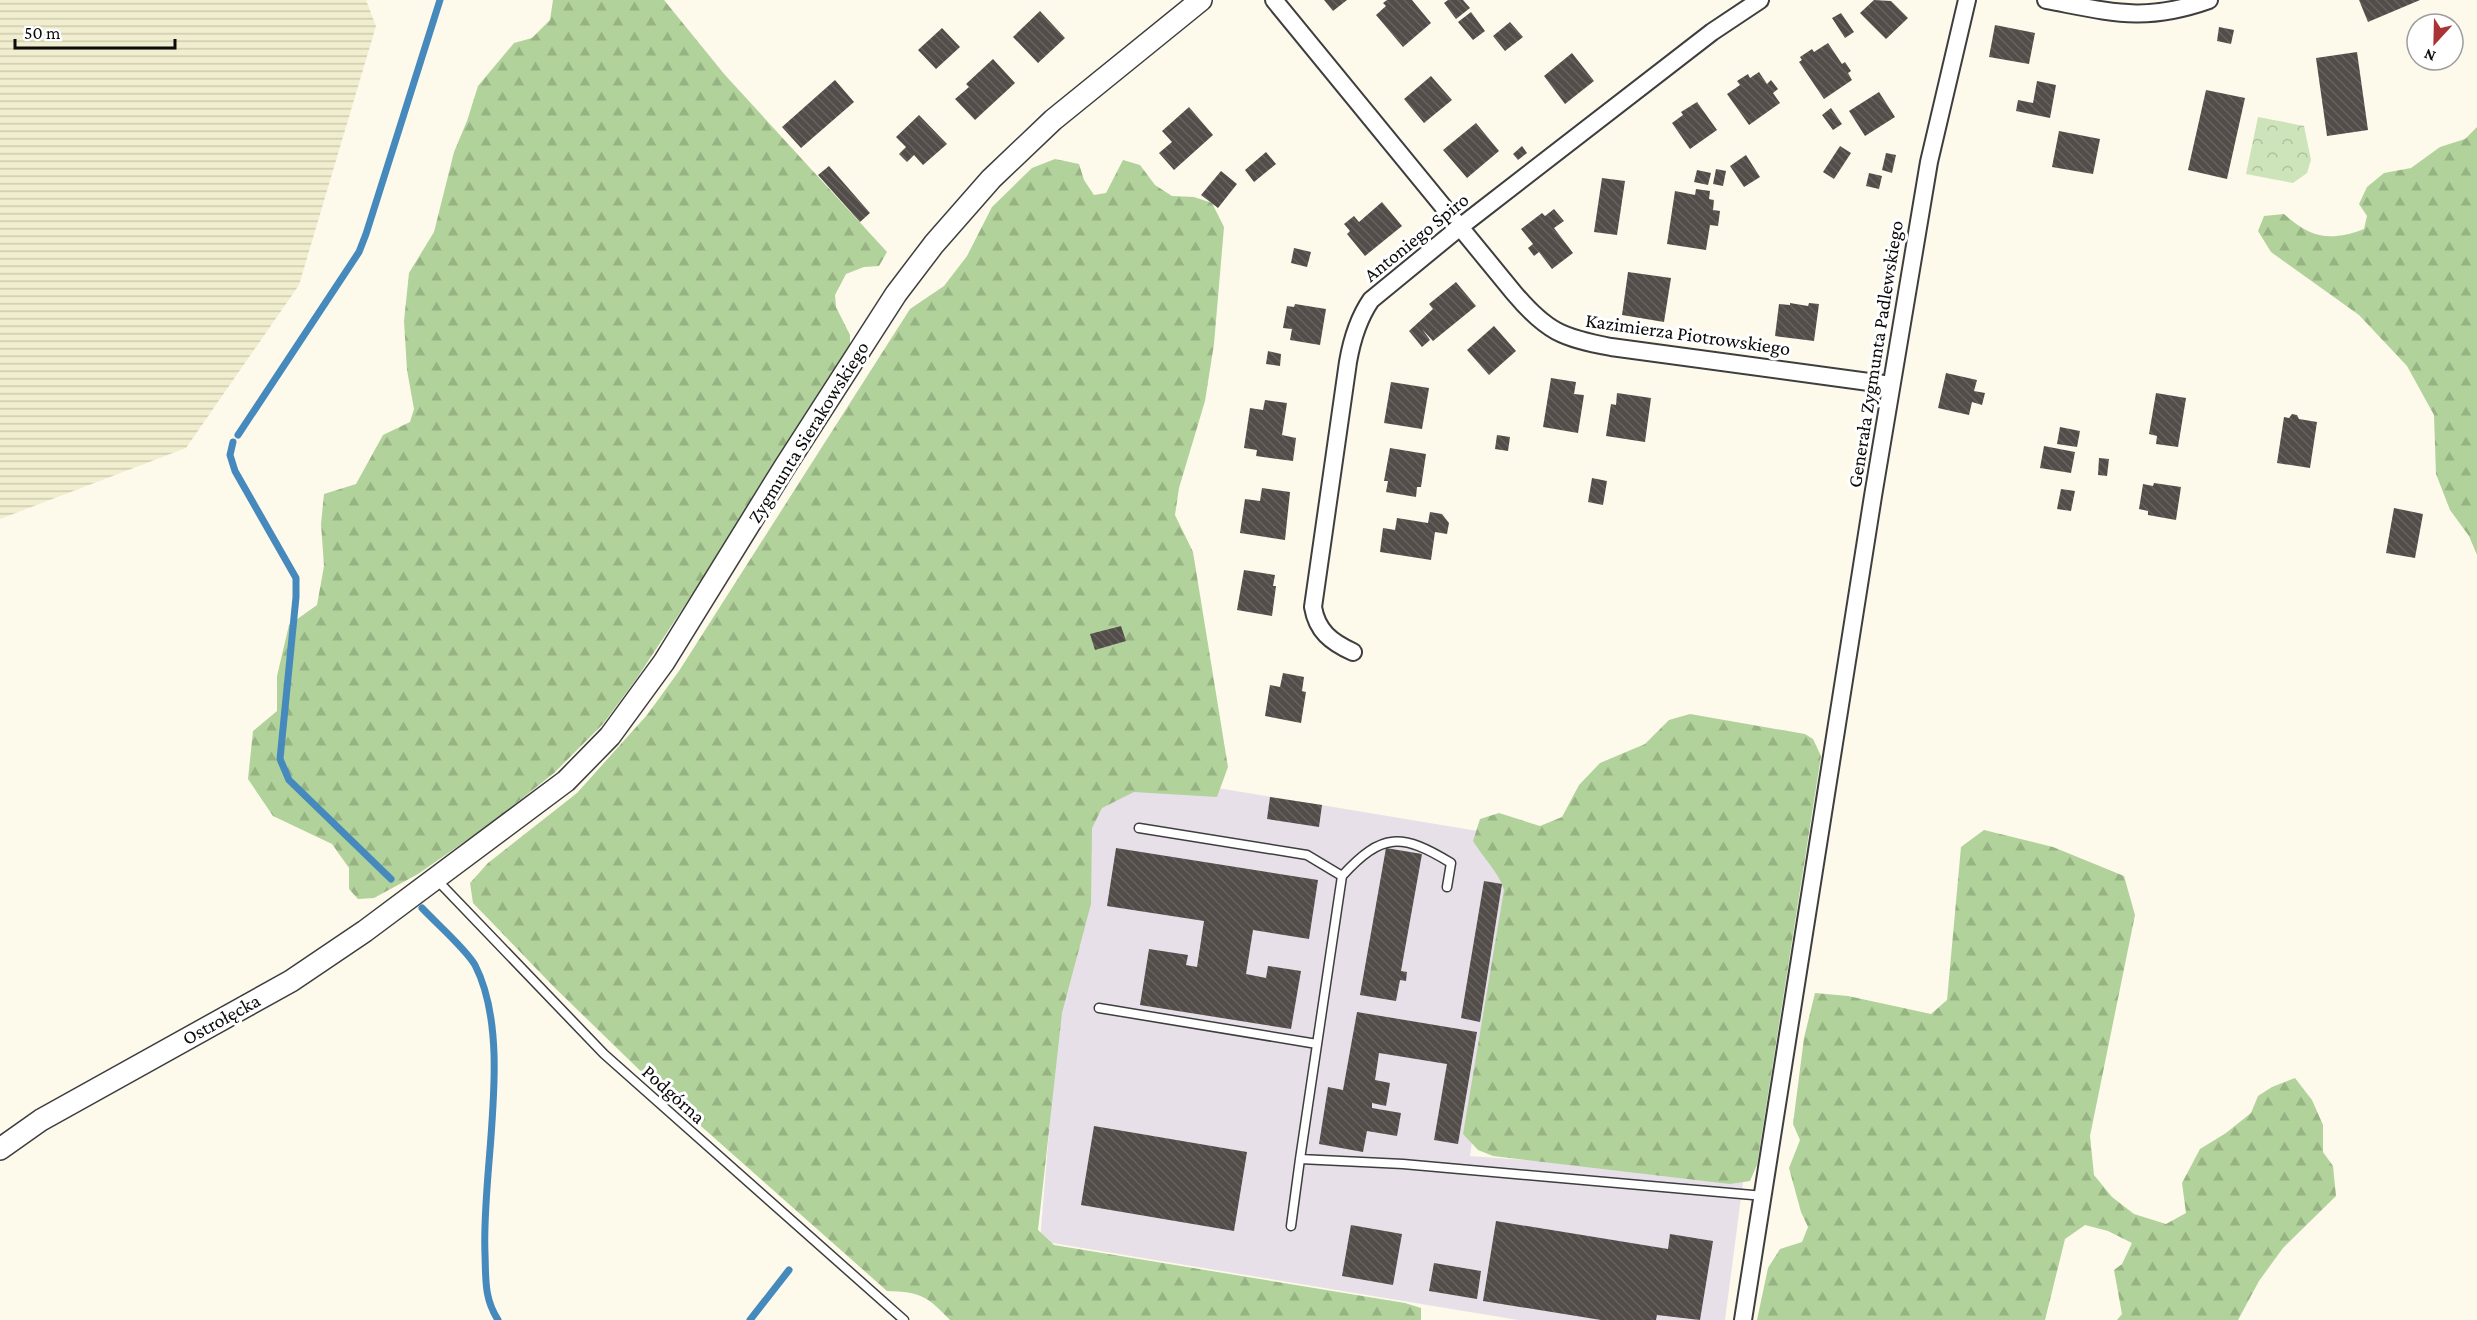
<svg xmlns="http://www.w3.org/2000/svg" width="2477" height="1320" font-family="'Crimson Pro',serif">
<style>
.industrial{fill:#e8e0e9}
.farmland{fill:url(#farmland-rules)}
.forest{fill:url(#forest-firs)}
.park{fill:url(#park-crowns)}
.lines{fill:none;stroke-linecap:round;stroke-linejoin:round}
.stream{stroke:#4589bd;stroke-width:7}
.building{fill:url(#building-back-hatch)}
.service-casing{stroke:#3e3e3e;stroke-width:11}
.minor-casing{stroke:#3e3e3e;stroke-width:20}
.tertiary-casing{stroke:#3e3e3e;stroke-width:24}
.service{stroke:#fff;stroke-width:8}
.minor{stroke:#fff;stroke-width:16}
.tertiary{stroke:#fff;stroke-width:21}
.labels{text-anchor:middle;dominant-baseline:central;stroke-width:6;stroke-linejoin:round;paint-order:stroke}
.street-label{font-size:20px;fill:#0b0b0b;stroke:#fff}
</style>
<defs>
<pattern id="farmland-rules" width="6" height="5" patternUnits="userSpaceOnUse" patternTransform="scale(1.5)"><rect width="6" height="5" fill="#f0eece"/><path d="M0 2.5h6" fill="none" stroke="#cccbb0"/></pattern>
<pattern id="forest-firs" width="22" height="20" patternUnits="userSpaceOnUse" patternTransform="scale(1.5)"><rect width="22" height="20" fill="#b1d29a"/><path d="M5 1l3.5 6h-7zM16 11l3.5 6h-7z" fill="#97b383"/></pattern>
<pattern id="park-crowns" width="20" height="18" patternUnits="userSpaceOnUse" patternTransform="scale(1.5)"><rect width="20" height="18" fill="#cde3b9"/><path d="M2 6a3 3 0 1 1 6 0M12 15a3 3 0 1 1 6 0" fill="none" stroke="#afc19e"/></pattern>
<pattern id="building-back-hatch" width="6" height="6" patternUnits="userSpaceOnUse" patternTransform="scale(1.5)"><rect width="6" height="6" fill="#524d49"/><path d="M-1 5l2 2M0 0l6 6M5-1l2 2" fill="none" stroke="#66625f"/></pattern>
</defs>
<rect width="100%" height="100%" fill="#fdfaeb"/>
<path class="industrial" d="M 1079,765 L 1514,837 L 1470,1156 L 1744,1175 L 1725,1320 L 1518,1320 L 1040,1241 Z"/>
<path class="farmland" d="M 0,0 L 366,0 L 376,26 L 299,285 L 186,448 L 0,519 Z"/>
<path class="forest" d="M 553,0 L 664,0 L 725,75 L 887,252 L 879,266 L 864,267 L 846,274 L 835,295 L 836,307 L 850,335 L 850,354 L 637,678 L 603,724 L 554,773 L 487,826 L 418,874 L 374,898 L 358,899 L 349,889 L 349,868 L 332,844 L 273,816 L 248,779 L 253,731 L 277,711 L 277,676 L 289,625 L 317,605 L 324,566 L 321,524 L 324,494 L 356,484 L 383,435 L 410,422 L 414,409 L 407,370 L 404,321 L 409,273 L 434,232 L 454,152 L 467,121 L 478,86 L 514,43 L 532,38 L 550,20 Z
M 2477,127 L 2477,555 L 2469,536 L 2450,510 L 2436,474 L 2434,415 L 2407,366 L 2359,315 L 2271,252 L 2258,231 L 2264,216 L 2284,214 C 2310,238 2330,242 2364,229 L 2367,216 L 2359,204 L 2367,187 L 2384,173 L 2411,168 L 2440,147 L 2465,139 Z
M 1055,159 L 1079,164 L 1084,180 L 1094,195 L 1106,193 L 1123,160 L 1140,165 L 1155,185 L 1172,196 L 1194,197 L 1212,203 L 1224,227 L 1214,344 L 1205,401 L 1179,488 L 1175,515 L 1193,552 L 1228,767 L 1217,797 L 1134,792 L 1102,808 L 1092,828 L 1091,904 L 1062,1013 L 1038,1230 L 1054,1245 L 1405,1303 L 1421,1308 L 1421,1320 L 950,1320 C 927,1296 921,1292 887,1291 L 658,1088 L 554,987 L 473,903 L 470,883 L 488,863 L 577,793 L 647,715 L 679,671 L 910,309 L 944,286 L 967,256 L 992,207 L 1032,168 Z
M 1690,714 L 1805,734 L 1813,739 L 1821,756 L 1757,1165 L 1750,1181 L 1730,1184 L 1493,1156 L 1478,1150 L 1463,1134 L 1504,890 C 1500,874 1482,856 1473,841 L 1480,819 L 1499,813 L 1540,826 L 1562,817 L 1579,785 L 1600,763 L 1645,744 L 1669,720 Z
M 1984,830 L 2053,847 L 2124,876 L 2135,915 L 2090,1136 L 2094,1175 L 2112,1197 L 2134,1214 L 2166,1224 L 2186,1213 L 2182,1183 L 2200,1149 L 2226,1133 L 2251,1113 L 2258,1096 L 2272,1087 L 2295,1078 L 2312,1100 L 2323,1125 L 2323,1152 L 2333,1166 L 2336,1196 L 2283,1248 L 2259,1281 L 2238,1320 L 2117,1320 L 2122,1314 L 2114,1270 L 2122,1264 L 2132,1243 L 2108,1231 L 2085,1225 L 2065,1239 L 2045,1320 L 1757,1320 L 1768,1268 L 1780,1249 L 1802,1242 L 1808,1227 L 1801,1212 L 1789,1168 L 1800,1140 L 1793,1124 L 1804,1038 L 1815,993 L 1848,996 L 1931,1014 L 1947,1000 L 1961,847 Z"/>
<path class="park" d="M 2258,117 L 2304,126 L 2311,160 L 2307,173 L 2293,183 L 2246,174 Z"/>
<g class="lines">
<path class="stream" d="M 238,435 L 359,252 L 366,234 L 440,0
M 233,442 L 230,455 L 235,471 L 296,578 L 296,597 L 280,759 L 289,780 L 391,879
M 422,908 C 436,923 466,949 475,965 C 514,1041 481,1169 485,1254 C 486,1280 484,1298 498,1320
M 750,1320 L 789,1270"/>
</g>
<path class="building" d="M 1324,0 L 1347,0 L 1333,11 Z
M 1387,0 L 1412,0 L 1431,23 L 1403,47 L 1376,15 L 1386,6 L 1383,3 Z
M 1448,0 L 1463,0 L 1470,8 L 1456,19 L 1444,3 Z
M 1874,0 L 1891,1 L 1908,18 L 1886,39 L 1860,13 Z
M 2359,0 L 2420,0 L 2368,22 Z
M 1040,11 L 1065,38 L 1038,63 L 1013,37 Z
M 1471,12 L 1485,31 L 1473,40 L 1458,22 Z
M 1841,13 L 1854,32 L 1845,38 L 1832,18 Z
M 1510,22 L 1523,37 L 1505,51 L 1493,36 Z
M 1995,25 L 2035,33 L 2029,64 L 1989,57 Z
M 2219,27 L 2234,30 L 2231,44 L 2217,41 Z
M 942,28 L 960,47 L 936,69 L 918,50 Z
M 1828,43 L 1842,64 L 1845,62 L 1851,71 L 1848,73 L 1852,80 L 1824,99 L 1799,62 L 1802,60 L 1800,57 L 1812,49 L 1814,52 Z
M 2357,52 L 2368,130 L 2327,136 L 2316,58 Z
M 1572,53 L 1594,81 L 1565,104 L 1544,76 Z
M 993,59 L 1015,83 L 975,120 L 955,99 L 969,87 L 966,84 Z
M 1759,72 L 1767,84 L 1771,80 L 1778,89 L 1773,93 L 1780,103 L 1749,125 L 1727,94 L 1740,85 L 1737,81 L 1748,74 L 1750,78 Z
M 1431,76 L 1452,100 L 1424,123 L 1404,99 Z
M 835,80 L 854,102 L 801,148 L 782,127 Z
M 2037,81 L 2056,85 L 2050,118 L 2016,111 L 2018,100 L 2033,103 Z
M 2206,90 L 2245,98 L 2227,179 L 2188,170 Z
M 1879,92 L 1895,117 L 1865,136 L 1849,111 Z
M 1697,102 L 1717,130 L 1690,149 L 1672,123 L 1683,115 L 1681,112 Z
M 1189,107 L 1213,135 L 1174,170 L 1159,153 L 1172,142 L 1162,131 Z
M 1831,108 L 1842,124 L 1833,130 L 1822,115 Z
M 919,115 L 947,144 L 923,165 L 914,155 L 907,162 L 899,154 L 906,147 L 896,137 Z
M 1476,123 L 1499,151 L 1467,178 L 1443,150 Z
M 2059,131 L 2100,139 L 2093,174 L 2052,167 Z
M 1522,146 L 1527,153 L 1518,160 L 1513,154 Z
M 1840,146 L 1851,153 L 1834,179 L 1823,172 Z
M 1266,152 L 1276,164 L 1254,182 L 1245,170 Z
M 1886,153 L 1896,155 L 1892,173 L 1882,170 Z
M 1746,155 L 1760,177 L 1744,187 L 1730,166 Z
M 829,166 L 870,213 L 860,222 L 818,175 Z
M 1716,169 L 1726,171 L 1723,186 L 1713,184 Z
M 1697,170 L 1711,173 L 1708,185 L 1694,182 Z
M 1221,171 L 1237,184 L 1218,208 L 1201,195 Z
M 1869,173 L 1882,176 L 1879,189 L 1866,186 Z
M 1602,178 L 1625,181 L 1617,235 L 1594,232 Z
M 1696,189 L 1710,191 L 1709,199 L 1714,200 L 1713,210 L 1720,211 L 1718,226 L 1710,225 L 1706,250 L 1667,244 L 1675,191 L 1695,195 Z
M 1382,202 L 1402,226 L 1365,256 L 1347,234 L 1350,231 L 1344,224 L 1354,216 L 1359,222 Z
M 1554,209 L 1564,221 L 1554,228 L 1573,253 L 1552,269 L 1539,252 L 1534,256 L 1528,248 L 1533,244 L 1521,229 L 1542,213 L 1545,216 Z
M 1294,248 L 1311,252 L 1307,267 L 1291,263 Z
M 1628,272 L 1671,278 L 1664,322 L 1622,315 Z
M 1456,282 L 1476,306 L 1433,341 L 1422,329 L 1430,340 L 1422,347 L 1409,331 L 1433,309 L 1429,304 Z
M 1790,303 L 1808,306 L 1809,303 L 1819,304 L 1814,341 L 1775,336 L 1779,304 L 1790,305 Z
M 1295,304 L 1326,309 L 1320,345 L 1290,340 L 1292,329 L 1283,328 L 1287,306 L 1294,307 Z
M 1494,326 L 1516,351 L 1489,375 L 1467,350 Z
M 1268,351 L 1281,354 L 1280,366 L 1266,364 Z
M 1946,373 L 1977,380 L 1974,391 L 1985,393 L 1982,405 L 1972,402 L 1969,415 L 1938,408 Z
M 1551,378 L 1576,382 L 1574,394 L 1584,395 L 1578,433 L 1543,427 Z
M 1391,382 L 1429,388 L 1422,429 L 1384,423 Z
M 1617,393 L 1651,398 L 1645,442 L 1606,436 L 1611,404 L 1616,405 Z
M 2156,393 L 2186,398 L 2178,447 L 2156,444 L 2157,436 L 2149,434 Z
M 1265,400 L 1287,403 L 1282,435 L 1296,438 L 1293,461 L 1256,456 L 1257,450 L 1244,448 L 1250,408 L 1263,410 Z
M 2292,414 L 2297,415 L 2299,419 L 2317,422 L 2310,468 L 2277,463 L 2284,417 L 2289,418 Z
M 2060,427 L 2080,431 L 2077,447 L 2057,444 Z
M 1497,435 L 1510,437 L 1508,451 L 1495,449 Z
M 2044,446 L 2075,452 L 2071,473 L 2040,468 Z
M 1390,448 L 1426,454 L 1421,487 L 1417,487 L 1416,497 L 1386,492 L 1388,481 L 1384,481 Z
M 2099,458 L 2109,459 L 2107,476 L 2098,475 Z
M 1592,478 L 1607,481 L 1603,505 L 1588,502 Z
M 2154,483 L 2181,487 L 2176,520 L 2148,515 L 2148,511 L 2139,509 L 2143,484 L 2153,486 Z
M 1262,488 L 1290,492 L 1285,540 L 1240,533 L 1245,499 L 1260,501 Z
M 2061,489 L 2075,491 L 2071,511 L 2057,509 Z
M 2394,508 L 2423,514 L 2415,558 L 2386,553 Z
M 1430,512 L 1442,514 L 1449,523 L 1447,534 L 1435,532 L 1431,560 L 1380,552 L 1383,528 L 1395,530 L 1397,518 L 1428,523 Z
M 1244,570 L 1275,575 L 1273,586 L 1276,586 L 1272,616 L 1237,610 Z
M 1121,626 L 1126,641 L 1095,650 L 1090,634 Z
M 1283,673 L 1304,677 L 1302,691 L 1306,692 L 1301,723 L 1265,716 L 1270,685 L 1280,687 Z
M 1270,797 L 1322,805 L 1319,827 L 1267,819 Z
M 1116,848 L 1318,880 L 1309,939 L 1253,930 L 1246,974 L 1266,978 L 1268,966 L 1301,971 L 1291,1029 L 1140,1005 L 1149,949 L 1188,955 L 1186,965 L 1197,967 L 1204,921 L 1107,906 Z
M 1386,848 L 1422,854 L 1401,971 L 1407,972 L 1406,981 L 1400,980 L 1396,1001 L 1360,995 Z
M 1484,881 L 1502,884 L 1480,1022 L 1461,1018 Z
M 1357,1012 L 1477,1032 L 1458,1144 L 1434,1140 L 1447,1064 L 1379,1053 L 1375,1080 L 1390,1083 L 1386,1106 L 1372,1103 L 1372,1108 L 1401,1113 L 1397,1136 L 1367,1131 L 1363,1152 L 1319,1144 L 1328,1087 L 1343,1090 Z
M 1094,1126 L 1247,1152 L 1234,1231 L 1081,1205 Z
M 1496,1221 L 1668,1249 L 1670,1234 L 1713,1241 L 1700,1320 L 1657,1315 L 1656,1320 L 1601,1320 L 1483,1301 Z
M 1351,1225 L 1402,1234 L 1393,1285 L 1342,1276 Z
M 1434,1263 L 1481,1271 L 1477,1299 L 1429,1291 Z"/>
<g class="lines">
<g class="service-casing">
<path id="service" d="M 1139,828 L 1307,855 L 1342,876 L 1300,1159
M 1342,876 C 1382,832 1402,833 1451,863 L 1447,887
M 435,878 L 604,1054 L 904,1320
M 1099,1008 L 1317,1044
M 1291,1226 L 1300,1159 L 1403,1164 L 1764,1196"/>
</g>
<g class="minor-casing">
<path id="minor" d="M 1274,0 L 1514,293 C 1546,331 1562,338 1611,347 L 1891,385
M 2046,0 C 2111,12 2144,23 2209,0
M 1353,652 C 1331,642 1317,631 1313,607 L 1348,362 C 1352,339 1358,319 1371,300 L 1460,227 L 1712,32 L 1760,0
M 1743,1320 L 1873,496 L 1929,162 L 1967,0"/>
</g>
<g class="tertiary-casing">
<path id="tertiary" d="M 0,1149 L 41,1120 L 291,981 L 365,931 L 566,781 L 610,736 L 664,662 L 784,468 L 896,294 L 934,244 L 991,179 L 1053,120 L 1201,0"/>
</g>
<use href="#service" class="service"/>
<use href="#minor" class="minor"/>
<use href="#tertiary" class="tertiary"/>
</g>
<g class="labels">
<g class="street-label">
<text transform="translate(1416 237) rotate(-39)">Antoniego Spiro</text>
<text transform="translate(1688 334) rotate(8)">Kazimierza Piotrowskiego</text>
<text transform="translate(1875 354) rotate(-81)">Generała Zygmunta Padlewskiego</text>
<text transform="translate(808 432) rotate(-58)">Zygmunta Sierakowskiego</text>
<text transform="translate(221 1019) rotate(-29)">Ostrołęcka</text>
<text transform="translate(674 1094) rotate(42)">Podgórna</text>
</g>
</g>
<g transform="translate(2435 42) rotate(202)"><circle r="28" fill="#ffffff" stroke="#9d9d9d" stroke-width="1.5"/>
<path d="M0-4.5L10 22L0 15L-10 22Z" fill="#aa3335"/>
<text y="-9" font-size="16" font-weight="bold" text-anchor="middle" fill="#0b0b0b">N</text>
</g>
<path d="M15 39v9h160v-9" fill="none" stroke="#0b0b0b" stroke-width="3"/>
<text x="24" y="39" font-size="18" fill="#0b0b0b" stroke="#ffffff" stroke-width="4.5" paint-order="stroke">50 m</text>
</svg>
